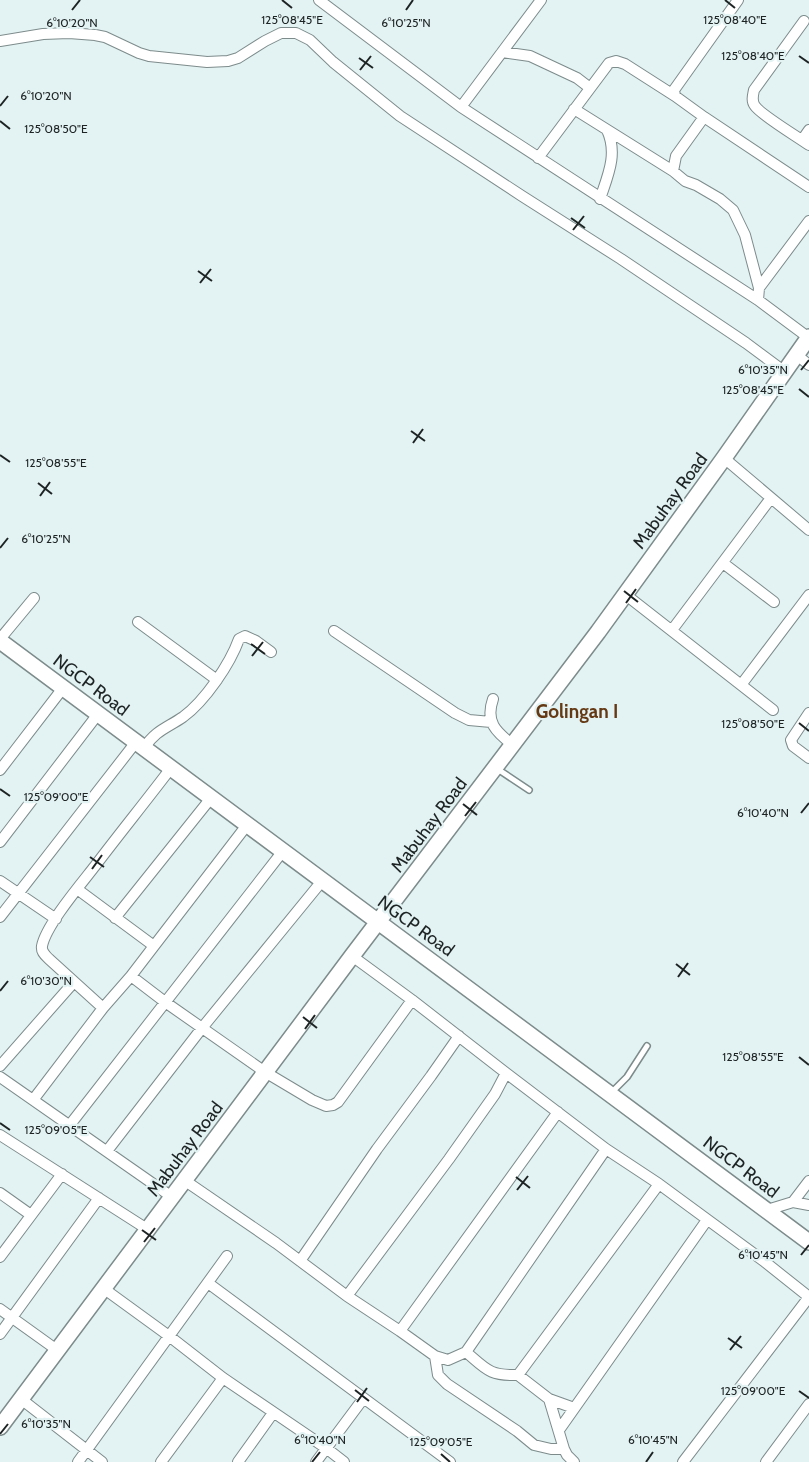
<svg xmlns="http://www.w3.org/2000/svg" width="809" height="1462" font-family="Cabin,sans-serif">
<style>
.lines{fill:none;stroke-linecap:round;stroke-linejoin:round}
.lane-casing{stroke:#7d8b8b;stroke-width:8}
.street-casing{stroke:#7d8b8b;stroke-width:12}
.secondary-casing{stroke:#7d8b8b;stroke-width:18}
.lane{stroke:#fff;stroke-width:5}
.street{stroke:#fff;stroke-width:10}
.secondary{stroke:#fff;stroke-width:15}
.ticks{fill:none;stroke:#1e2424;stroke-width:2}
.labels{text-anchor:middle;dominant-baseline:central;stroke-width:4.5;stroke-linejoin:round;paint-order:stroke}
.street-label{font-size:18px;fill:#1e2424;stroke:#e3f2f3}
.neighbourhood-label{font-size:19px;font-weight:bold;fill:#653913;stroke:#e3f2f3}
.ticks-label{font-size:12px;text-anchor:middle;fill:#1e2424;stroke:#e3f2f3;stroke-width:4.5;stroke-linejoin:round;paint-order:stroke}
</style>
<rect width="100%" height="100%" fill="#e3f2f3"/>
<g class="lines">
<g class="lane-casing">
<path id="lane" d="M 496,768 L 529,790
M 611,1093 L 627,1077 L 647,1046"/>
</g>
<g class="street-casing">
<path id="street" d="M 319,0 L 461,107 L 758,300
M 804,21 L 754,90 C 753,95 751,101 755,106 C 761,115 798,137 809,145
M 0,41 L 43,34 L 69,33 L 95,35 L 105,37 L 139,53 L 149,56 L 207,62 L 228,61 L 238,58 L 265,41 L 281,33 L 296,33 L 310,40 L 333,62 L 400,116 L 522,196 L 621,259 L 746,343 L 785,372
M 502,52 L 530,56 L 577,78 L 590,88
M 461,107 L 541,0
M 574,109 L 673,171 L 685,181 L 696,185 L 720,199 L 733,210 L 745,235 L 759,288 L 758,300 L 809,338
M 704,117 L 809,187
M 802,140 L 809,130
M 538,158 L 609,63 L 616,61 L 625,64 L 675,96
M 673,171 L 676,156 L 704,117 L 675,96 L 674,90 L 738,0
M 600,199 C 608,175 618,154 607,130
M 759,288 L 809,221
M 797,355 L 809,365
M 724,458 L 809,530
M 723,563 L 774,602
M 626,595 L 773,710
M 138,622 L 217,680
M 672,630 L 771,498
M 334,631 L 455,713 L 469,720 L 491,722
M 0,639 L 34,598
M 741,685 L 809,595
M 493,699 C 485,722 496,732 513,745
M 809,713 L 791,740 L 793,746 L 809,758
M 144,748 C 156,730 167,728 183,717 C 205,701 230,664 239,639 L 245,636 L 256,641 L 271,652
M 0,770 L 63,688
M 0,842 L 98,714
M 0,881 L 56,919
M 77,889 L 154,946
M 0,917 L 136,742
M 115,918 L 211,798
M 352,956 L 412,1000 L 506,1073 L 606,1149 L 659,1184 L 765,1262 L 809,1297
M 131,976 L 165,1002 L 265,1072 L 312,1100 L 326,1106 L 333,1105 L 338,1102 L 412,1000
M 103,1008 L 49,959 C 45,955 41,952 42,946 C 46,925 81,884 95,866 C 120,833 146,801 171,768
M 0,1066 L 74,982
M 0,1077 L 172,1197
M 33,1100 L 103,1008 L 131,976 L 154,946 L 247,825
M 69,1126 L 283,851
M 0,1135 L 147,1229
M 107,1151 L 202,1028 L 322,881
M 184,1180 L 276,1243 L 347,1296 L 400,1331 L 558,1112
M 0,1193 L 31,1215
M 793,1202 L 809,1181
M 767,1210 L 793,1202 L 809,1205
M 0,1257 L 62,1174
M 300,1261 L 377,1149 L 431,1076 L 459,1036
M 208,1283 L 450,1462
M 103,1288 L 169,1336 L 223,1378 L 326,1448 L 344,1462
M 347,1296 L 449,1159 L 495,1094 L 506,1073
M 0,1309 L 57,1350
M 400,1331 L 435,1356 L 448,1360 L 466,1352 L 606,1149
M 0,1334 L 99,1198
M 466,1352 C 486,1369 489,1376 518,1375 L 549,1399 L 564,1449 L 567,1455 L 574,1462
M 435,1356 L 438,1375 L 447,1384 L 517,1431 L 534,1445 L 551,1449 L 564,1449
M 518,1375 L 659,1184
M 21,1399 L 102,1462
M 549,1399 L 574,1408
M 559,1430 L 707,1220
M 78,1462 L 227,1256
M 161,1462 L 223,1378
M 238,1462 L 273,1413
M 316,1462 L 363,1399
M 683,1462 L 809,1297
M 766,1462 L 809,1404"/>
</g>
<g class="secondary-casing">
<path id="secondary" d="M 0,641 L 809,1242
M 0,1427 L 352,956 L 598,632 L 724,458 L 809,337"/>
</g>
<use href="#lane" class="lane"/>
<use href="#street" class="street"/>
<use href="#secondary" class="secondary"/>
</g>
<path class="ticks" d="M 282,0 L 292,8M 725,0 L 735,8M 72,10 L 80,0M 406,10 L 413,0M 799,56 L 809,63M 359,58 L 373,68M 360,70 L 371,56M 0,106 L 8,96M 0,121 L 10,129M 571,218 L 585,228M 573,230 L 584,216M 198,271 L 212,281M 200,283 L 211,269M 801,370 L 809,360M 799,389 L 809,397M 411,431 L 425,441M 413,443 L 423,429M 0,455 L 10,462M 38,483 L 52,494M 40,496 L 50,482M 0,548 L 8,538M 624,591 L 638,602M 626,603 L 636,589M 251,644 L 265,654M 252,656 L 263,642M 799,723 L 809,731M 0,789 L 10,796M 463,804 L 477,815M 801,813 L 809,803M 465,816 L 476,802M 90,857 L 104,867M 92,869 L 102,855M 676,964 L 690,975M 678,977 L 688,963M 0,991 L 8,981M 303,1017 L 317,1028M 305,1029 L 315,1015M 799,1057 L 809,1065M 0,1123 L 10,1130M 516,1177 L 530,1188M 517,1190 L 528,1176M 142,1230 L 156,1240M 144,1242 L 155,1228M 801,1255 L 809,1245M 728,1338 L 742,1348M 730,1350 L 741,1336M 355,1390 L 369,1401M 799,1391 L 809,1398M 357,1402 L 367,1388M 0,1434 L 8,1424M 441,1454 L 450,1462M 312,1462 L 320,1452M 646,1462 L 653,1452"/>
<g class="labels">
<g class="street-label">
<text transform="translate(670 501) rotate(-54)">Mabuhay Road</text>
<text transform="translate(91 685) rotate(37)">NGCP Road</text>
<text transform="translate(429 825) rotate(-53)">Mabuhay Road</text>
<text transform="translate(416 926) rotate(36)">NGCP Road</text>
<text transform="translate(185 1149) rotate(-53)">Mabuhay Road</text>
<text transform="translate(741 1167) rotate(37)">NGCP Road</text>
</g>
<g class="neighbourhood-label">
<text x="577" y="711">Golingan I</text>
</g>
</g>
<g class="ticks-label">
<text x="292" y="24">125°08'45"E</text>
<text x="735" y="24">125°08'40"E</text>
<text x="72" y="27">6°10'20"N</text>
<text x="406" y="27">6°10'25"N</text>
<text x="753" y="60">125°08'40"E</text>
<text x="46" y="100">6°10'20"N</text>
<text x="56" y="133">125°08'50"E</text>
<text x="763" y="374">6°10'35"N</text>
<text x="753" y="394">125°08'45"E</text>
<text x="56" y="467">125°08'55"E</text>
<text x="46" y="543">6°10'25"N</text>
<text x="753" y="728">125°08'50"E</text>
<text x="56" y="801">125°09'00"E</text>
<text x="763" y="817">6°10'40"N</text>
<text x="46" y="985">6°10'30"N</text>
<text x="753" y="1061">125°08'55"E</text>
<text x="56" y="1134">125°09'05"E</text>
<text x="763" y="1259">6°10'45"N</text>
<text x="753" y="1395">125°09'00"E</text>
<text x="46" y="1428">6°10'35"N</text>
<text x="320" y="1444">6°10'40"N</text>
<text x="653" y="1444">6°10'45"N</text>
<text x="441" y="1446">125°09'05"E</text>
</g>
</svg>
